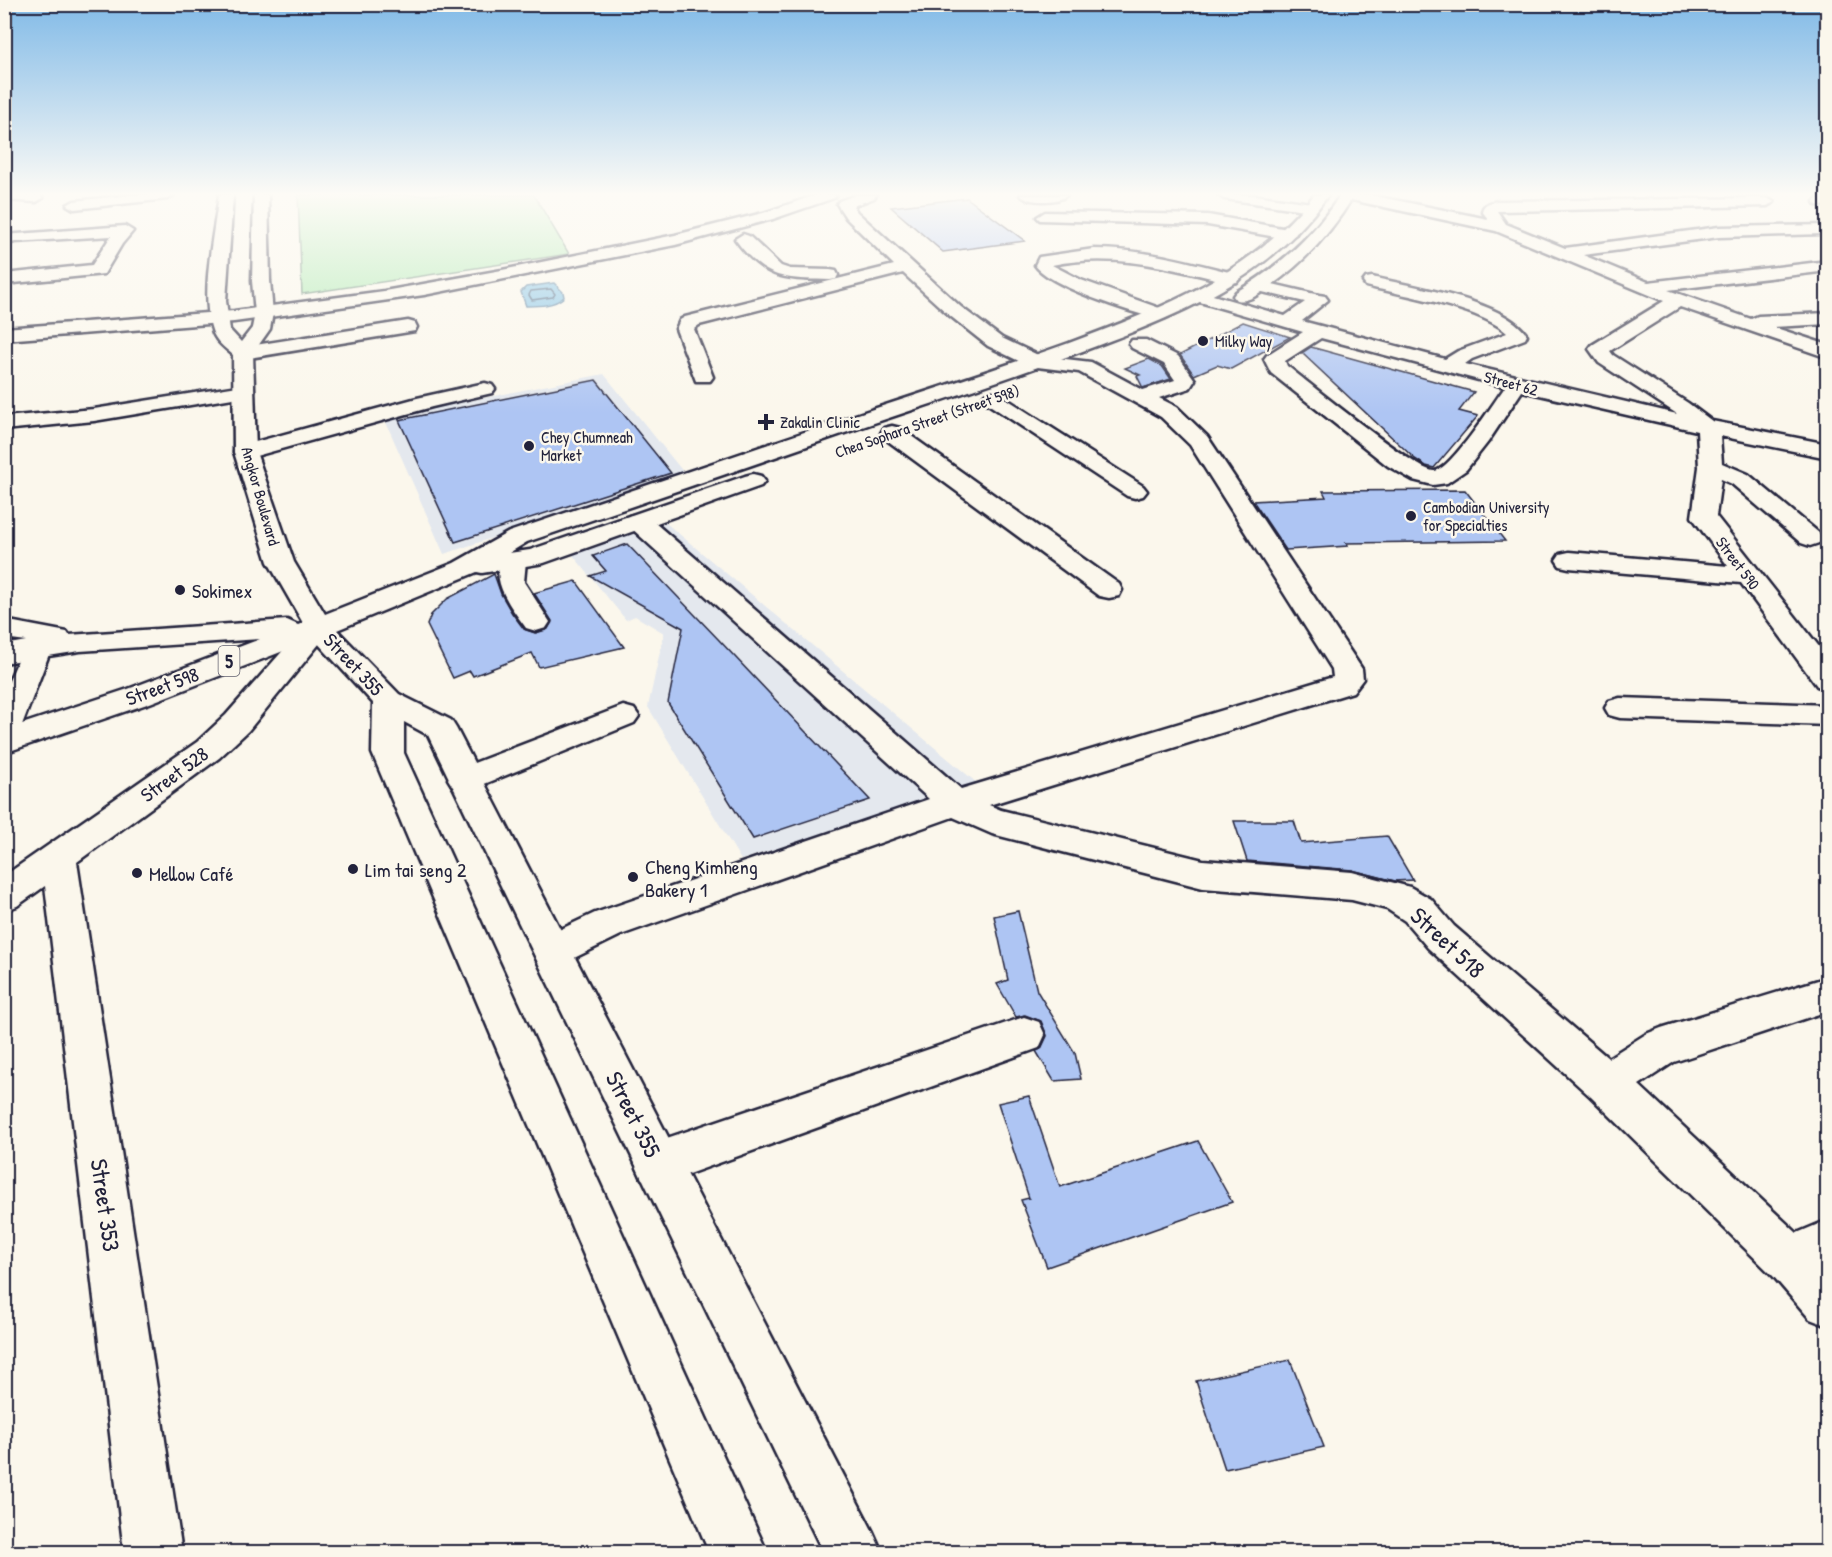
<svg xmlns="http://www.w3.org/2000/svg" width="1832" height="1557" font-family="'Patrick Hand',sans-serif">
<style>
.built{fill:#e4e8ee}
.green{fill:#abe9b0;stroke:#668676;stroke-width:1.5}
.water{fill:#86c4e6;stroke:#5e83a2;stroke-width:1.5}
.lines{fill:none;stroke-linecap:round;stroke-linejoin:round}
.shore{stroke:#4a637f;stroke-width:1.5}
.building{fill:#aec5f3;stroke:#22223b;stroke-width:1.5}
.minor-casing{stroke:#22223b;stroke-width:5}
.major-casing{stroke:#22223b;stroke-width:5}
.minor{fill:#fbf7ec;fill-rule:evenodd}
.major{fill:#fbf7ec;fill-rule:evenodd}
.poi-dot{fill:#22223b;stroke:#fbf7ec;stroke-width:2}
.labels{text-anchor:middle;dominant-baseline:central;stroke-width:5;stroke-linejoin:round;paint-order:stroke}
.far-poi-label{font-size:16px;fill:#22223b;stroke:#fbf7ec;text-anchor:start}
.far-street-label{font-size:16px;fill:#22223b;stroke:#fbf7ec}
.shield{fill:#fbf7ec;stroke:#636270;stroke-width:1.5}
.shield-label{font-size:18px;font-weight:bold;fill:#22223b}
.poi-label{font-size:20px;fill:#22223b;stroke:#fbf7ec;text-anchor:start}
.street-label{font-size:20px;fill:#22223b;stroke:#fbf7ec}
.near-street-label{font-size:24px;fill:#22223b;stroke:#fbf7ec}
</style>
<rect width="100%" height="100%" fill="#fbf7ec"/>
<filter id="ink" filterUnits="userSpaceOnUse"><feTurbulence type="fractalNoise" baseFrequency=".0167" numOctaves="2"/><feDisplacementMap in="SourceGraphic" scale="12" xChannelSelector="R" yChannelSelector="G"/><feConvolveMatrix kernelMatrix="1 2 1 2 8 2 1 2 1" color-interpolation-filters="sRGB"/></filter>
<g filter="url(#ink)">
<path class="built" d="M 604,374 L 685,474 L 444,554 L 384,418 Z
M 666,523 L 977,783 L 741,860 L 648,707 L 664,633 L 635,616 L 626,620 L 572,554 Z"/>
<path class="green" d="M 298,195 L 534,195 L 569,254 L 302,294 Z"/>
<path class="water" d="M 554,283 L 563,292 L 564,297 C 554,306 539,306 526,306 L 521,292 L 526,287 Z"/>
<g class="lines">
<path class="shore" d="M 551,289 L 555,294 L 553,297 L 532,300 L 529,295 L 531,291 Z"/>
</g>
<path class="building" d="M 967,198 L 1025,241 L 943,252 L 891,207 Z
M 1243,322 L 1290,337 L 1231,369 L 1217,365 L 1194,375 L 1180,355 Z
M 1311,347 L 1474,392 L 1459,411 L 1478,416 L 1434,468 L 1426,466 L 1415,459 L 1302,353 Z
M 1149,359 L 1162,366 L 1171,379 L 1143,388 L 1137,376 L 1140,375 L 1125,368 Z
M 596,380 L 671,473 L 455,542 L 399,420 Z
M 1465,490 L 1505,541 L 1346,543 L 1348,546 L 1286,550 L 1253,501 L 1326,497 L 1323,491 Z
M 627,544 L 719,640 L 870,800 L 753,839 L 668,703 L 683,628 L 590,576 L 606,571 L 593,556 Z
M 494,574 L 501,594 L 512,613 L 524,629 L 535,633 L 548,629 L 552,621 L 534,593 L 576,581 L 624,647 L 539,667 L 532,653 L 473,676 L 470,671 L 453,678 L 427,625 L 431,615 L 447,599 Z
M 1234,821 L 1294,821 L 1301,843 L 1387,836 L 1413,880 L 1395,881 L 1352,870 L 1247,861 Z
M 1018,911 L 1037,991 L 1075,1053 L 1081,1079 L 1054,1081 L 1036,1051 L 1041,1049 L 1047,1036 L 1041,1021 L 1025,1015 L 1016,1017 L 997,984 L 1008,980 L 994,916 Z
M 1029,1096 L 1060,1187 L 1198,1141 L 1232,1202 L 1047,1267 L 1021,1200 L 1029,1198 L 998,1103 Z
M 1290,1360 L 1324,1447 L 1225,1469 L 1196,1381 Z"/>
<g class="lines">
<g class="minor-casing">
<path id="minor" d="M 4,195 L 40,195 L 43,198 L 36,202 L 4,200 Z
M 130,195 L 174,195 L 167,199 L 74,209 L 67,205 L 74,201 Z
M 816,195 L 836,195 L 834,198 L 773,219 L 675,245 L 424,295 L 234,322 L 4,340 L 4,328 L 234,311 L 384,291 L 502,270 L 675,235 L 763,213 Z
M 856,195 L 876,195 L 874,198 L 853,206 L 857,212 L 961,307 L 1002,338 L 1040,356 L 1091,362 L 1143,390 L 1175,380 L 1164,364 L 1132,348 L 1129,344 L 1132,340 L 1146,340 L 1178,356 L 1195,380 L 1190,388 L 1159,398 L 1177,407 L 1207,436 L 1362,669 L 1363,679 L 1353,692 L 989,805 L 1001,810 L 1203,860 L 1352,872 L 1410,887 L 1431,899 L 1454,926 L 1608,1058 L 1646,1034 L 1661,1028 L 1828,977 L 1828,1011 L 1674,1062 L 1639,1085 L 1797,1233 L 1828,1220 L 1828,1326 L 1810,1319 L 1774,1277 L 1591,1097 L 1428,948 L 1405,921 L 1387,909 L 1352,900 L 1203,888 L 992,834 L 953,817 L 621,935 L 566,962 L 552,967 L 538,962 L 533,951 L 538,940 L 595,913 L 929,799 L 629,526 L 626,521 L 629,516 L 638,514 L 647,516 L 961,789 L 1333,677 L 1332,669 L 1190,445 L 1161,417 L 1079,372 L 1029,366 L 988,346 L 949,315 L 903,273 L 699,325 L 694,329 L 713,377 L 710,381 L 696,381 L 676,329 L 680,320 L 685,317 L 894,265 L 846,218 L 837,204 L 839,201 Z
M 1020,195 L 1067,195 C 1059,203 1028,203 1020,195 Z
M 1218,195 L 1254,195 L 1312,203 L 1319,207 L 1312,211 L 1225,199 Z
M 1340,195 L 1370,195 L 1488,219 L 1482,211 C 1484,203 1491,202 1498,201 L 1767,198 L 1774,202 L 1767,206 L 1497,211 L 1506,224 L 1565,248 L 1719,227 L 1828,225 L 1828,233 L 1823,234 L 1719,237 L 1583,255 L 1648,282 L 1828,261 L 1828,271 L 1668,290 L 1751,319 L 1758,316 L 1828,313 L 1828,324 L 1773,327 L 1828,345 L 1828,358 L 1680,307 L 1610,351 L 1613,355 L 1688,403 L 1712,421 L 1828,444 L 1828,458 L 1720,436 L 1722,463 L 1748,474 L 1819,533 L 1823,538 L 1819,543 L 1810,546 L 1801,543 L 1732,484 L 1721,479 L 1716,516 L 1828,658 L 1828,689 L 1817,686 L 1741,583 L 1569,568 L 1560,566 L 1556,560 L 1560,554 L 1569,552 L 1728,566 L 1692,517 L 1699,467 L 1697,431 L 1522,391 L 1488,442 L 1466,470 L 1447,483 L 1433,485 L 1413,480 L 1388,466 L 1271,373 L 1264,359 L 1267,355 L 1303,332 L 1193,300 L 1190,296 L 1193,292 L 1199,291 L 1285,316 L 1305,302 L 1254,290 L 1251,286 L 1254,282 L 1260,281 L 1319,295 L 1325,296 L 1328,300 L 1302,321 L 1445,359 L 1458,351 L 1507,333 C 1482,308 1401,295 1366,286 L 1363,282 L 1366,278 L 1372,277 C 1413,287 1503,300 1527,335 L 1525,339 L 1472,359 L 1465,364 L 1677,414 L 1599,363 L 1589,349 L 1592,345 L 1664,301 L 1496,231 L 1347,199 ZM 1321,338 L 1505,387 C 1494,402 1452,468 1435,471 C 1419,474 1307,381 1287,366 L 1285,361 Z
M 1821,198 L 1828,198 L 1828,206 L 1816,205 L 1814,202 L 1816,199 Z
M 1045,212 L 1208,215 L 1288,229 L 1296,234 L 1288,239 L 1208,225 L 1040,220 L 1037,217 Z
M 125,226 L 133,231 L 122,244 L 104,274 L 4,284 L 4,274 L 92,265 L 111,236 L 15,242 L 4,245 L 4,235 Z
M 743,234 L 749,236 L 781,266 L 790,269 L 830,270 L 836,271 L 838,275 L 836,279 L 830,280 C 783,279 765,280 735,239 Z
M 1094,249 C 1143,249 1189,262 1237,274 L 1240,278 L 1237,282 L 1231,283 C 1170,268 1114,252 1052,265 L 1081,280 L 1165,310 L 1168,314 L 1165,318 L 1159,319 C 1132,313 1049,286 1035,265 L 1039,257 Z
M 408,321 L 415,323 L 417,327 L 415,331 L 243,359 L 236,357 L 233,353 L 236,349 L 243,347 Z
M 485,383 L 492,385 L 495,389 L 492,393 L 432,407 L 245,459 L 237,457 L 234,452 L 237,447 L 417,398 Z
M 244,385 L 251,387 L 254,391 L 251,395 L 94,421 L 4,430 L 4,417 L 94,409 Z
M 992,392 L 999,394 L 1143,486 L 1147,491 L 1143,496 L 1135,498 L 1127,496 L 985,402 L 982,398 L 985,394 Z
M 892,426 L 900,428 L 1119,584 L 1122,590 L 1119,596 L 1109,598 L 1099,596 L 884,438 L 881,433 L 884,428 Z
M 513,553 L 522,555 L 526,561 L 524,582 L 550,622 L 546,628 L 536,631 L 526,628 C 512,608 487,579 504,555 Z
M 319,618 L 329,621 L 333,627 L 248,731 L 219,758 L 77,862 L 182,1552 L 124,1552 L 45,886 L 17,906 L 4,911 L 4,876 L 197,742 L 226,715 L 309,621 Z
M 37,640 L 47,643 L 51,649 L 20,730 L 15,738 L 4,741 L 4,692 L 23,649 L 27,643 Z
M 1620,698 L 1828,705 L 1828,725 L 1620,718 L 1609,715 L 1605,708 L 1609,701 Z
M 623,706 L 634,709 L 639,716 L 634,723 L 477,787 L 465,791 L 453,787 L 448,779 L 453,771 Z
M 1024,1017 L 1039,1022 L 1045,1035 L 1039,1048 L 658,1185 L 642,1179 L 635,1163 L 642,1147 L 658,1141 Z"/>
</g>
<g class="major-casing">
<path id="major" d="M 219,195 L 233,195 L 226,301 L 230,330 L 241,342 L 252,328 L 255,313 L 252,281 L 254,195 L 268,195 L 270,281 L 273,313 L 270,329 L 253,353 L 256,452 L 294,562 L 325,614 L 454,563 L 509,532 C 628,492 747,451 867,411 C 934,389 1002,367 1069,343 C 1165,307 1247,277 1314,195 L 1328,195 C 1267,282 1176,316 1080,352 C 1012,377 943,400 874,423 C 758,463 643,503 527,542 L 509,553 L 530,550 L 745,476 L 753,474 L 761,476 L 765,481 L 761,486 L 544,563 L 482,573 L 477,572 L 337,630 L 399,694 L 451,720 L 456,728 L 873,1532 L 882,1552 L 823,1552 L 428,735 L 404,722 L 404,753 L 767,1552 L 709,1552 L 372,753 L 373,703 L 314,639 L 150,703 L 4,753 L 4,730 L 128,689 L 260,639 L 80,651 L 4,663 L 4,645 L 26,641 L 4,638 L 4,620 L 67,632 L 69,635 L 287,620 L 298,625 L 303,623 L 268,562 L 234,452 L 233,355 C 225,348 215,341 212,330 C 200,293 214,234 219,195 Z
M 1340,195 L 1354,195 C 1332,232 1305,262 1269,287 C 1259,294 1248,303 1236,300 L 1233,296 L 1236,292 C 1278,267 1313,237 1340,195 Z"/>
</g>
<use href="#minor" class="minor"/>
<use href="#major" class="major"/>
</g>
</g>
<linearGradient id="sky" x2="0" y2="1"><stop stop-color="#81bae7"/><stop offset="0.47" stop-color="#fdfbf6"/><stop offset="1" stop-color="#fdfbf6" stop-opacity="0"/></linearGradient>
<rect width="1832" height="413" fill="url(#sky)"/>
<g class="poi-dot">
<circle cx="1203" cy="341" r="6"/>
<path d="M763 413h6v6h6v6h-6v6h-6v-6h-6v-6h6z"/>
<circle cx="529" cy="446" r="6"/>
<circle cx="1411" cy="516" r="6"/>
<circle cx="180" cy="590" r="6"/>
<circle cx="353" cy="869" r="6"/>
<circle cx="137" cy="873" r="6"/>
<circle cx="633" cy="877" r="6"/>
</g>
<g class="labels">
<g class="far-poi-label">
<text x="1215" y="341">Milky Way</text>
<text x="780" y="422">Zakalin Clinic</text>
<text x="541" y="437">Chey Chumneah<tspan x="541" dy="18">Market</tspan></text>
<text x="1423" y="507">Cambodian University<tspan x="1423" dy="18">for Specialties</tspan></text>
</g>
<g class="far-street-label">
<text transform="translate(1511 383) rotate(15)">Street 62</text>
<text transform="translate(927 421) rotate(-19)">Chea Sophara Street (Street 598)</text>
<text transform="translate(261 496) rotate(74)">Angkor Boulevard</text>
<text transform="translate(1738 563) rotate(53)">Street 590</text>
</g>
<rect class="shield" x="218.5" y="646" width="21" height="30" rx="4.5"/>
<g class="shield-label">
<text x="229" y="661">5</text>
</g>
<g class="poi-label">
<text x="192" y="590">Sokimex</text>
<text x="645" y="866">Cheng Kimheng<tspan x="645" dy="23">Bakery 1</tspan></text>
<text x="365" y="869">Lim tai seng 2</text>
<text x="149" y="873">Mellow Café</text>
</g>
<g class="street-label">
<text transform="translate(354 664) rotate(47)">Street 355</text>
<text transform="translate(162 686) rotate(-20)">Street 598</text>
<text transform="translate(174 774) rotate(-36)">Street 528</text>
</g>
<g class="near-street-label">
<text transform="translate(1448 942) rotate(43)">Street 518</text>
<text transform="translate(634 1114) rotate(63)">Street 355</text>
<text transform="translate(106 1205) rotate(82)">Street 353</text>
</g>
</g>
<rect width="1832" height="1557" fill="none" stroke="#fbf7ec" stroke-width="24"/>
<rect x="12" y="12" width="1808" height="1533" fill="none" stroke="#22223b" stroke-width="2" filter="url(#ink)"/>
</svg>
